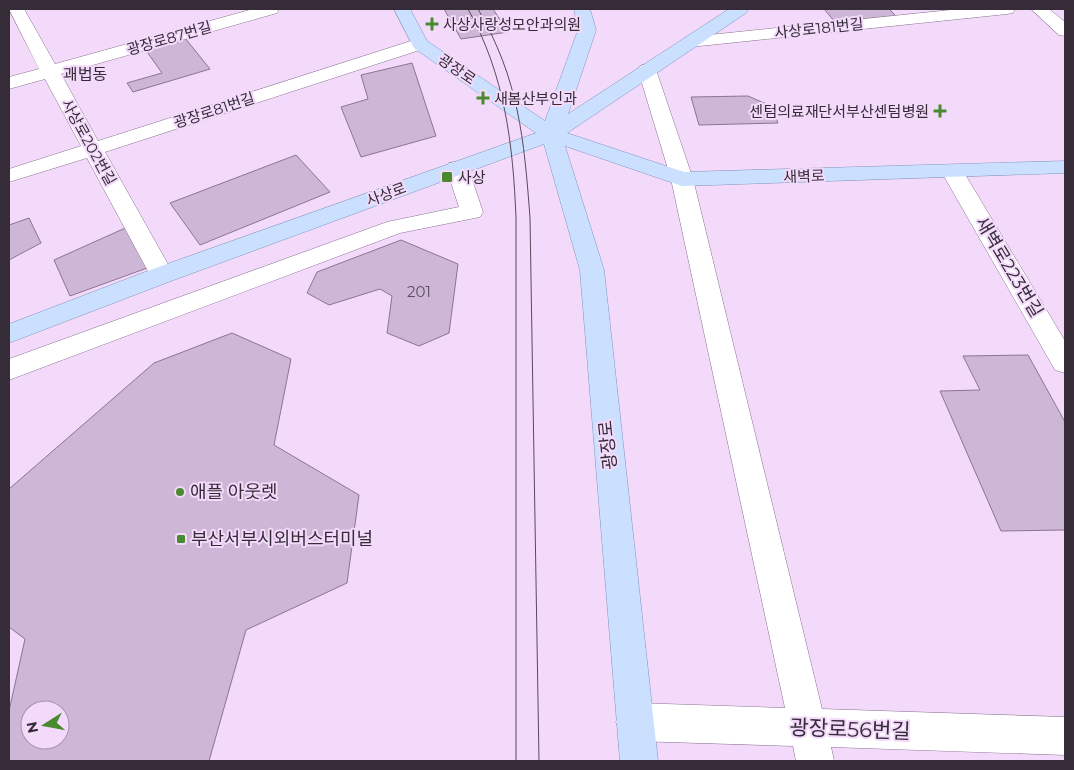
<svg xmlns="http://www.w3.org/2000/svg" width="1074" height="770" font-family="Montserrat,'Noto Sans KR',sans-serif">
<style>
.building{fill:#ceb6d6;stroke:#8b7592;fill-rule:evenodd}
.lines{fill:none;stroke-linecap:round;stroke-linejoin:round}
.minor-casing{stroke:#88728f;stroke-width:1}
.major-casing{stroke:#8094b9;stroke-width:1}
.minor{fill:#fff;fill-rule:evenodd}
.major{fill:#cbe0fe;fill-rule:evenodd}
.tram{stroke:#574b5b;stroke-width:1}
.poi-dot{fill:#488a2d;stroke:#f3dafb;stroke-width:2}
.labels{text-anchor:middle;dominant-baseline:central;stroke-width:4;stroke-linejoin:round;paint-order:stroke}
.far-poi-label{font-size:15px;fill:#352c38;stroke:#f3dafb;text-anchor:start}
.far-street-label{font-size:15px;fill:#352c38;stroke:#f3dafb}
.number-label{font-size:15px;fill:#5b4e60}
.far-quarter-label{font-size:16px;fill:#352c38;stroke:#f3dafb}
.street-label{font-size:18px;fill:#352c38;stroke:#f3dafb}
.poi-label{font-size:18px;fill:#352c38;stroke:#f3dafb;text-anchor:start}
.near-street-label{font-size:21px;fill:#352c38;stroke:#f3dafb}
</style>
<rect width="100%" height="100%" fill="#f3dafb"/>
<path class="building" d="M 444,9 L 493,9 L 508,32 L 461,39 Z
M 824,9 L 889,9 L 896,16 L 835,22 Z
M 185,38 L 210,69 L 133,92 L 127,83 L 162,73 L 145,49 Z
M 412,63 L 436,136 L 361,157 L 341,107 L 368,99 L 361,75 Z
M 748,96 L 771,106 L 778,123 L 699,125 L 691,97 Z
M 296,155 L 330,192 L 200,245 L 170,203 Z
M 29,218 L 41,243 L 9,260 L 9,225 Z
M 132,225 L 150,267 L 70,296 L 54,260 Z
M 401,240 L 458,264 L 449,333 L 419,346 L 387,333 L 392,296 L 380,289 L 329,305 L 307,293 L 317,272 Z
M 232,333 L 291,359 L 274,445 L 359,495 L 347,583 L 246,630 L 209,761 L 9,761 L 9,711 L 25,639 L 9,627 L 9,489 L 154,363 ZM 30,710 L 60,710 L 60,740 L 30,740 Z
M 1028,355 L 1065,422 L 1065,530 L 1001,531 L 940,391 L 980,390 L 963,356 Z"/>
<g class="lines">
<g class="minor-casing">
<path id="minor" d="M 9,9 L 24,9 L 55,64 L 253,9 L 279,9 L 277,13 L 61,74 L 98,141 L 414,40 L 420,39 L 426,40 L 429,44 L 426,48 L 105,152 L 174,275 L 171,281 L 162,283 L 153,281 L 150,275 L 87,158 L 9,182 L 9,169 L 81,146 L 45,79 L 9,89 L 9,77 L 39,69 Z
M 960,9 L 1015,9 L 1013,13 L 1007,14 L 690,47 L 684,46 L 681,42 L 684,38 L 690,37 Z
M 1031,9 L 1049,9 L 1065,22 L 1065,36 L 1059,35 Z
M 647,64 L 654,66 L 656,70 L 693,179 L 822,709 L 1065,717 L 1065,755 L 831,747 L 834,761 L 796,761 L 793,746 L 635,741 L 622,735 L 616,722 L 622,709 L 635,703 L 785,708 L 671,179 L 638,70 L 640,66 Z
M 457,162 L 465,163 L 468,168 L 483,212 L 480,217 L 400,233 L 9,380 L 9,359 L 387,222 L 459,207 L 446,168 L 449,163 Z
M 952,165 L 960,166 L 1065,341 L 1065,373 L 1055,370 L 941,171 L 944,166 Z"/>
</g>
<g class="major-casing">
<path id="major" d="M 394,9 L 410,9 L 427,41 L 545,121 L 578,30 L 574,9 L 590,9 L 596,30 L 568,114 L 729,9 L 748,9 L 746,13 L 567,133 L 684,172 L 1065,161 L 1065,173 L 682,186 L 565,146 L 604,270 L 658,761 L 620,761 L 580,270 L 544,144 L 171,281 L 9,343 L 9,324 L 153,269 L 536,133 L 414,48 Z"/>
</g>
<use href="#minor" class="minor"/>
<use href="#major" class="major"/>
<path class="tram" d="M 468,9 C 505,75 513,144 516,218 L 516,761
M 478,9 C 519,80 524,138 530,218 L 539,761"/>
</g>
<g class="poi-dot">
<path d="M429.5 16.5h5v5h5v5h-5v5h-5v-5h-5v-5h5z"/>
<path d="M480.5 90.5h5v5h5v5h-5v5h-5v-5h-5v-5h5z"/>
<path d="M937.5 103.5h5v5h5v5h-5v5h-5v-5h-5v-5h5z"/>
<rect x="441" y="171" width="12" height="12" rx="2.5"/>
<circle cx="180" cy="492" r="5"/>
<rect x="176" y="534" width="10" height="10" rx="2.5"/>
</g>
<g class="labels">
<g class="far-poi-label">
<text x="443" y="24">사상사랑성모안과의원</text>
<text x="494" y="98">새봄산부인과</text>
<text x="929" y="111" text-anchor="end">센텀의료재단서부산센텀병원</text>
<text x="458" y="177">사상</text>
</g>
<g class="far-street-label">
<text transform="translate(819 28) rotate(-6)">사상로181번길</text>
<text transform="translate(169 38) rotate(-16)">광장로87번길</text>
<text transform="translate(457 69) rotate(34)">광장로</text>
<text transform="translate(214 110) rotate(-18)">광장로81번길</text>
<text transform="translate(89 142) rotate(61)">사상로202번길</text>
<text transform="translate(804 176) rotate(-2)">새벽로</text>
<text transform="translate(386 194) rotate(-20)">사상로</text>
</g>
<g class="number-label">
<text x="419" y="291">201</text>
</g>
<g class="far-quarter-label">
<text x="85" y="74">괘법동</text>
</g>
<g class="street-label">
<text transform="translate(1009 267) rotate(59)">새벽로223번길</text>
<text transform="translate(608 445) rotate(-96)">광장로</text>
</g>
<g class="poi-label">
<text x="190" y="492">애플 아웃렛</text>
<text x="191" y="539">부산서부시외버스터미널</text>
</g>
<g class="near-street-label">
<text transform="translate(850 729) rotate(2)">광장로56번길</text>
</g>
</g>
<rect width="1074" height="770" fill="none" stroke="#352c38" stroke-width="20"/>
<g transform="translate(45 725) rotate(259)"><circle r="24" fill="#f3dafb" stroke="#a794ad"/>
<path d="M0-4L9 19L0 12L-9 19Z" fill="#488a2d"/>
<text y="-8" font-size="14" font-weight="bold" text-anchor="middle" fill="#352c38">N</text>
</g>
</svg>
